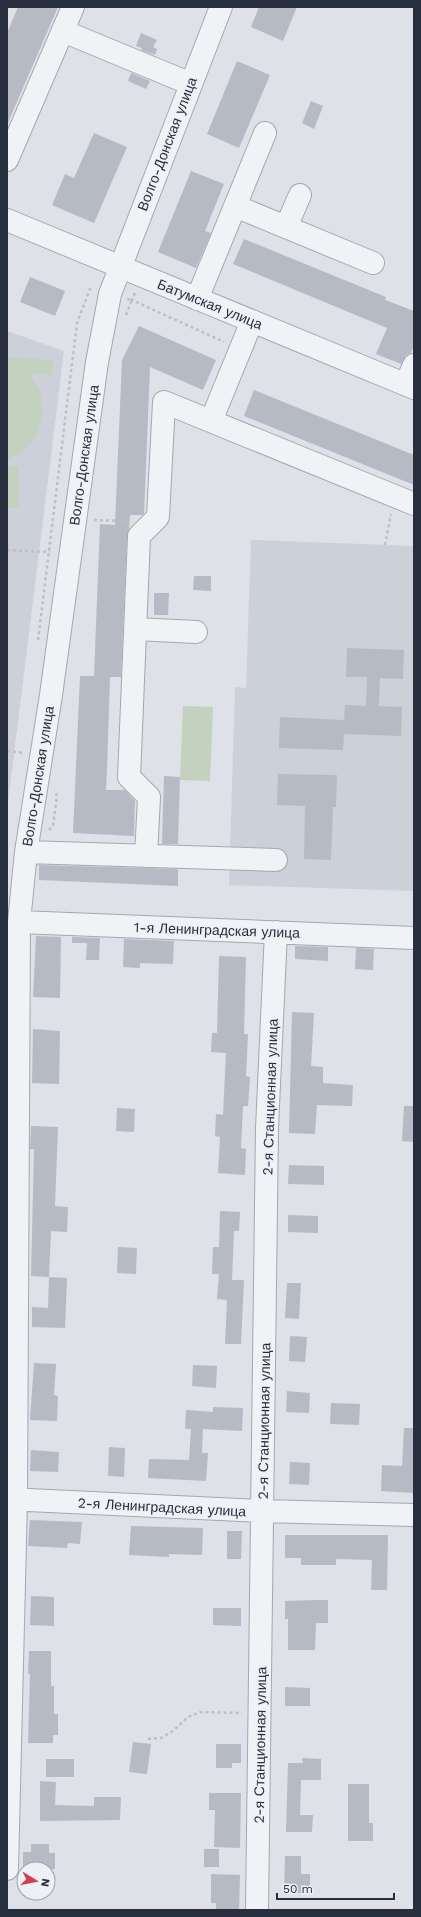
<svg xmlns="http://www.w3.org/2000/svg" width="421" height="1917" font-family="'Work Sans',sans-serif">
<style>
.built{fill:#ccd0d9}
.green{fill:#c3d1bf}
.building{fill:#b5bac4}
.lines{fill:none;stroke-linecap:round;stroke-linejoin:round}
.minor-casing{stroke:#a3a8b1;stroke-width:24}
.path{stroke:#bcbfc6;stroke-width:2.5;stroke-dasharray:3 3;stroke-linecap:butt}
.minor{stroke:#f0f2f6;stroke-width:22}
.labels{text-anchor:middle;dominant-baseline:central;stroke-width:3;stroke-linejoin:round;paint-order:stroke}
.street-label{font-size:14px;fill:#272e3e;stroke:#edf0f5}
</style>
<rect width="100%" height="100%" fill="#dee1e7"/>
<path class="built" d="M 7,331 L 64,351 L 7,810 Z
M 251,540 L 414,546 L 414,891 L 229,885 L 235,687 L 246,688 Z"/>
<path class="green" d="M 7,357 L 53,360 L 52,375 L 29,374 L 40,392 L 43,413 L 37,433 L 25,450 L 7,460 Z
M 7,466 L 19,466 L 19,508 L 7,508 Z
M 183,706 L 213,707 L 210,781 L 180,780 Z"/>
<path class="building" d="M 18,7 L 58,7 L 7,125 L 7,33 Z
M 259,7 L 297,7 L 283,41 L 251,27 Z
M 141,33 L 157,40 L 153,47 L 157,49 L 155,55 L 141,50 L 142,48 L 136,46 Z
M 237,61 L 270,75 L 239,148 L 207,134 Z
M 131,73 L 150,81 L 146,89 L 128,81 Z
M 311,101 L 323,106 L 314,129 L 302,123 Z
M 94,133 L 127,147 L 94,223 L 52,205 L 65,174 L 74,178 Z
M 191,171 L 224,184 L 205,231 L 211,233 L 196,268 L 158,252 Z
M 244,239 L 386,297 L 385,300 L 414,311 L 414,345 L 411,353 L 406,355 L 401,364 L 376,354 L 387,328 L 233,264 Z
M 30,277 L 65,291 L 55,316 L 20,302 Z
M 139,326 L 216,360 L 203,390 L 150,367 L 144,514 L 142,515 L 130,515 L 129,529 L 127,535 L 121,677 L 110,677 L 107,770 L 106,790 L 125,790 L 135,801 L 134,836 L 73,833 L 80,676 L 94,676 L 100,524 L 115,525 L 122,360 Z
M 254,390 L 414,455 L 414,485 L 244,416 Z
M 194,576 L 211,576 L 211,591 L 193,590 Z
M 154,593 L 169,593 L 168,615 L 154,615 Z
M 347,648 L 404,650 L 403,679 L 380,678 L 379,706 L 402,707 L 401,736 L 344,734 L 343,750 L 279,748 L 280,717 L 344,720 L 345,705 L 366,706 L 367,677 L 346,677 Z
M 278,774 L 337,775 L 336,807 L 333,807 L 331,860 L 304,859 L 305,806 L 277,805 Z
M 164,776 L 180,777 L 178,844 L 162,844 Z
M 39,865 L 177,869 L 178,870 L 178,886 L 39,880 Z
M 36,936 L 61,937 L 60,998 L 33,997 Z
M 72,937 L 100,938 L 99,960 L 86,960 L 87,943 L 72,943 Z
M 124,939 L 174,941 L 173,964 L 140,963 L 140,968 L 123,967 Z
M 295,946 L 328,947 L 328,961 L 295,959 Z
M 356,948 L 374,949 L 373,970 L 355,969 Z
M 219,956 L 246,957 L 244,1034 L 248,1034 L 246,1076 L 250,1077 L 248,1106 L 243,1106 L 241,1148 L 246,1149 L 245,1175 L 218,1173 L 220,1137 L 215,1136 L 216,1114 L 223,1115 L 226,1053 L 211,1052 L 212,1033 L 217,1033 Z
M 292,1012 L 314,1013 L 311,1066 L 323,1067 L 323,1083 L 353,1085 L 352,1106 L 317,1105 L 315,1134 L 289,1133 Z
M 33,1029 L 60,1031 L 59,1084 L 32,1083 Z
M 404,1106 L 414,1106 L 414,1142 L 402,1141 Z
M 117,1108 L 135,1109 L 134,1132 L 116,1131 Z
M 31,1126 L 58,1127 L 55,1206 L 68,1207 L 67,1232 L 51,1231 L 49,1277 L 31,1276 L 34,1149 L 30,1149 Z
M 289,1165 L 324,1166 L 324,1185 L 288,1184 Z
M 220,1211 L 240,1212 L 239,1231 L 234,1231 L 232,1280 L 244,1280 L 241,1344 L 225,1344 L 227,1300 L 217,1299 L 219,1274 L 212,1274 L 213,1247 L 219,1247 Z
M 288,1215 L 318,1216 L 318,1233 L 288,1232 Z
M 118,1247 L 137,1248 L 136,1274 L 117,1273 Z
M 49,1277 L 67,1278 L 65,1328 L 32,1327 L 32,1307 L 48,1308 Z
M 287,1283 L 301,1283 L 299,1319 L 285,1318 Z
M 290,1336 L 307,1337 L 305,1362 L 289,1361 Z
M 34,1363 L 56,1364 L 54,1395 L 58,1396 L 57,1421 L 30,1420 Z
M 193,1365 L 217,1366 L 216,1388 L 192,1386 Z
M 287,1391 L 310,1393 L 309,1413 L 286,1412 Z
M 331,1403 L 360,1404 L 359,1425 L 330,1424 Z
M 213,1407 L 243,1408 L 242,1431 L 203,1429 L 202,1453 L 208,1453 L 206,1481 L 148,1478 L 149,1459 L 189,1460 L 191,1429 L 185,1429 L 186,1410 L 213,1412 Z
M 404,1428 L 414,1428 L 414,1493 L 381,1491 L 382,1465 L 402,1466 Z
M 109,1447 L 125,1448 L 124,1477 L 108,1476 Z
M 31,1450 L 59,1452 L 58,1472 L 30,1471 Z
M 290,1462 L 310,1463 L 309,1485 L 289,1484 Z
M 30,1520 L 82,1522 L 80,1544 L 68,1543 L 67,1548 L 28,1546 Z
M 131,1526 L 203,1528 L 202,1555 L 169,1554 L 169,1557 L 129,1555 Z
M 227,1531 L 242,1531 L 241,1559 L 227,1559 Z
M 285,1535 L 388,1535 L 387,1590 L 371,1590 L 372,1560 L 336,1559 L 336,1565 L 301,1565 L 301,1558 L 285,1558 Z
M 31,1596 L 54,1597 L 54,1626 L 30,1625 Z
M 315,1600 L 328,1600 L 328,1623 L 316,1623 L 315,1650 L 288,1650 L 288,1619 L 285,1619 L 285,1601 Z
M 213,1608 L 241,1608 L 241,1626 L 213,1625 Z
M 29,1651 L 51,1651 L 51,1686 L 54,1686 L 54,1714 L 58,1714 L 58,1735 L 53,1735 L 53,1743 L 28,1743 L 30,1674 L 28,1674 Z
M 285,1687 L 310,1688 L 310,1706 L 285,1706 Z
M 133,1742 L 151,1744 L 147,1774 L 129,1772 Z
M 216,1744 L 241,1744 L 241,1763 L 232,1763 L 232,1768 L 216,1768 Z
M 302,1758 L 321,1759 L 321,1780 L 301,1780 L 300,1815 L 313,1815 L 312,1832 L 286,1832 L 288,1763 L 303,1763 Z
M 46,1759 L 74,1759 L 74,1777 L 46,1777 Z
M 40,1781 L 56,1782 L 55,1805 L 94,1806 L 94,1797 L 121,1797 L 120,1820 L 40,1821 Z
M 348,1784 L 369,1784 L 369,1823 L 373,1823 L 373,1841 L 348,1841 Z
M 209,1793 L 241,1793 L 240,1848 L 214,1847 L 215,1810 L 209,1810 Z
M 31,1844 L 49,1844 L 49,1853 L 55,1853 L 55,1869 L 23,1869 L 23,1852 L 31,1852 Z
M 204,1849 L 219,1849 L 219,1867 L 204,1867 Z
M 285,1856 L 301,1856 L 301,1874 L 310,1874 L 310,1893 L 284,1893 Z
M 211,1874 L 240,1875 L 239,1910 L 216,1910 L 216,1903 L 211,1903 Z"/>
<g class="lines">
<g class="minor-casing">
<path id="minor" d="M 63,31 L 191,84
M 7,160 L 73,7
M 235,206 L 373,263
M 7,220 L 414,388
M 286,227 L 300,195
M 197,299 L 265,133
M 406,384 L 414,365
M 211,421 L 252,321
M 135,629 L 196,632
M 26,852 L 276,860
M 146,856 L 149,797 L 129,777 L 139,536 L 158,517 L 164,402 L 414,504
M 19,922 L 414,938
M 7,1499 L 263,1511 L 414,1515
M 7,1869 L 16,1500 L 19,922 L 26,852 L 51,695 L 97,362 L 110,294 L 221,7
M 257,1910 L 267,1128 L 276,932"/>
</g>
<path class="path" d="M 135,293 L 132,300 L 224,342
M 126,315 L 132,300 L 127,299
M 94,520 L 127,521
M 385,545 L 391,514
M 7,550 L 50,552
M 38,640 L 77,323 L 90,289 L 93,290
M 7,751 L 24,753
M 49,830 L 53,826 L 57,796 L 55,791
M 148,1739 L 161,1738 L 173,1731 L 188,1717 L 200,1712 L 242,1713"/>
<use href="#minor" class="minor"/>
</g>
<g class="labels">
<g class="street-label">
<text transform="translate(167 144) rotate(-69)">Волго-Донская улица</text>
<text transform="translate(210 304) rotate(22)">Батумская улица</text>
<text transform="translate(84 455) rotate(-82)">Волго-Донская улица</text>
<text transform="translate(38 776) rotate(-81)">Волго-Донская улица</text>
<text transform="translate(217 930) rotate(2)">1-я Ленинградская улица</text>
<text transform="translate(270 1097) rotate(-88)">2-я Станционная улица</text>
<text transform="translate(264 1421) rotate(-89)">2-я Станционная улица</text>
<text transform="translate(162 1507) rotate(3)">2-я Ленинградская улица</text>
<text transform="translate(260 1745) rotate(-89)">2-я Станционная улица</text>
</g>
</g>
<rect width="421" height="1917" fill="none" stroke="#272e3e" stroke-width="16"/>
<g transform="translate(36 1881) rotate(100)"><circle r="19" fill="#edf0f5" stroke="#9ea2ac"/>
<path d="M0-3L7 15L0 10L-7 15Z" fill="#cf414f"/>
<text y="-6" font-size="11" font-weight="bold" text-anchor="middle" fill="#272e3e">N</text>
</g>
<path d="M277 1893v6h117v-6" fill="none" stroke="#272e3e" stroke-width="2"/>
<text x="283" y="1893" font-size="12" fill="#272e3e" stroke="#edf0f5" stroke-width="3" paint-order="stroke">50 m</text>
</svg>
